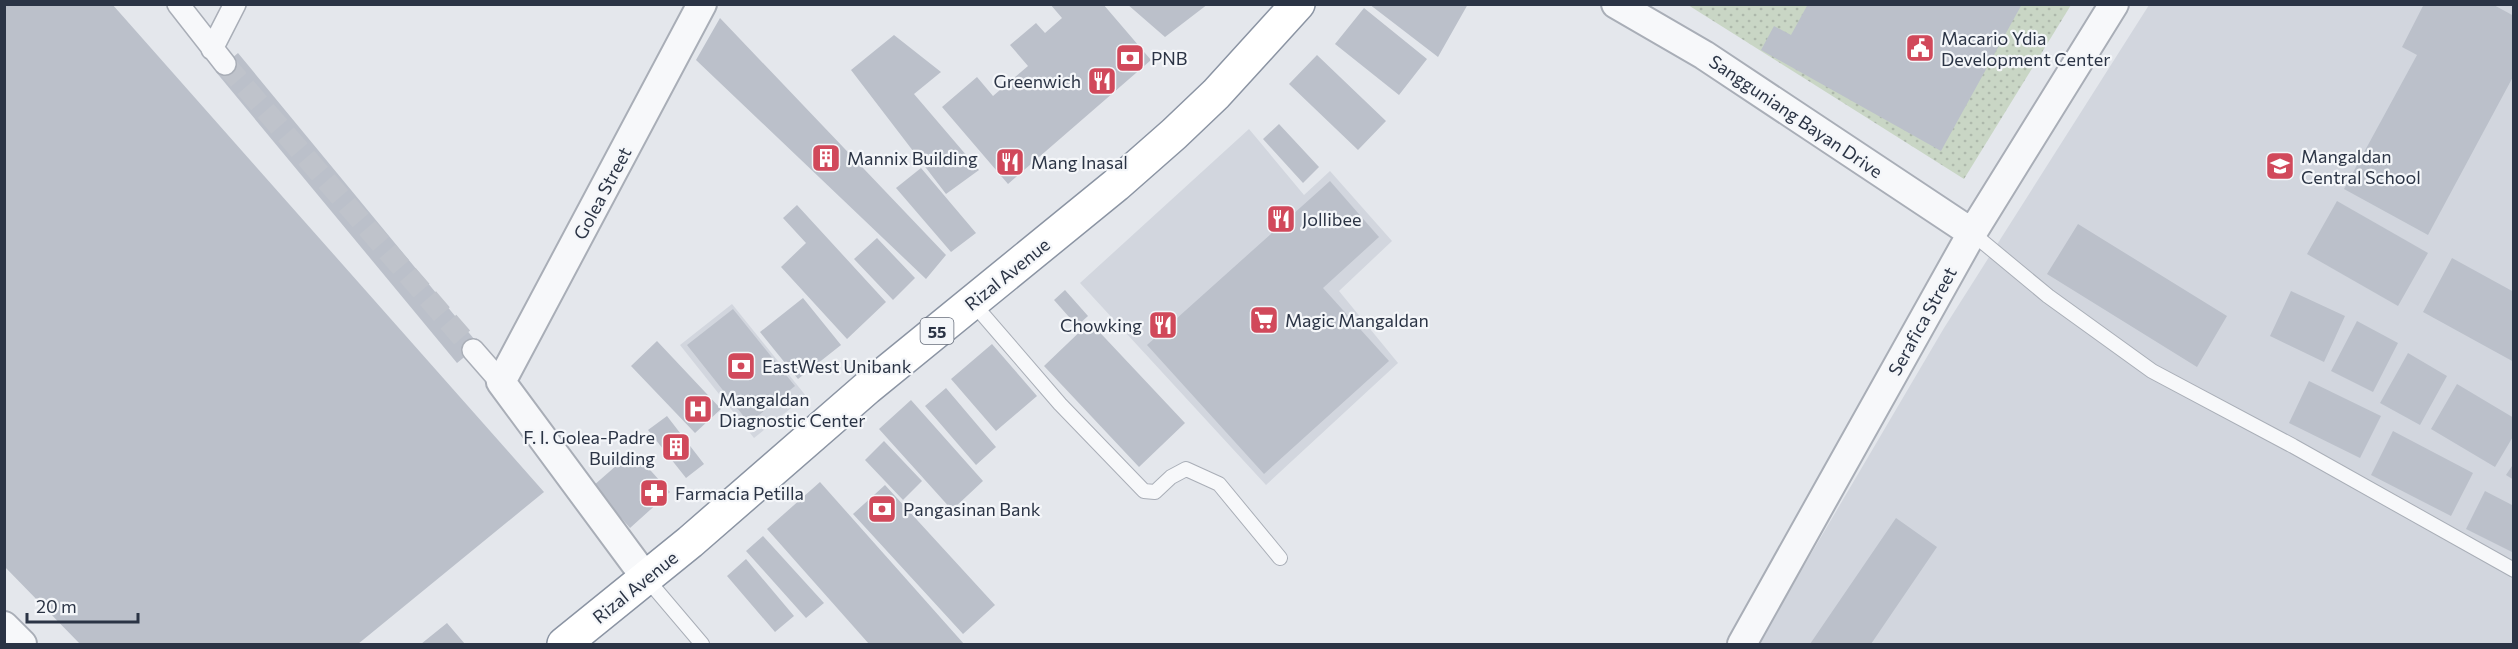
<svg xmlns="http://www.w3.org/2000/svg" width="2518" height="649" font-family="Commissioner,sans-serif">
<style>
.built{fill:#d2d6de}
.park{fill:url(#park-dots)}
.building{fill:#bbc0ca}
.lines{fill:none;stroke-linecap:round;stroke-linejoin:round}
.pedestrian-tunnel{stroke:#bfc3cb;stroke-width:21;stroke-dasharray:21 10;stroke-linecap:butt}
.service-casing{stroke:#a9aeb7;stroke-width:16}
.pedestrian-casing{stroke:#a9aeb7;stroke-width:24}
.minor-casing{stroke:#a9aeb7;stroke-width:32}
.trunk-casing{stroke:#8b94a3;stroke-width:36}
.service{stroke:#f7f8fa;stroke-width:14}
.pedestrian{stroke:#f7f8fa;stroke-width:21}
.minor{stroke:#f7f8fa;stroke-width:28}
.trunk{stroke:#fff;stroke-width:33}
.labels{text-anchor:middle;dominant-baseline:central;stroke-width:4.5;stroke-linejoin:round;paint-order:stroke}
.shield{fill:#f4f6f9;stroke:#676e7b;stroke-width:1.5}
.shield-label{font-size:16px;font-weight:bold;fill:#2b3445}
.poi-label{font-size:18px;fill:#2b3445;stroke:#f4f6f9;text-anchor:start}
.street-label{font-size:18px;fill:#2b3445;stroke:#f4f6f9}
</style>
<defs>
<pattern id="park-dots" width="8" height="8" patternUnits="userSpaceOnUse" patternTransform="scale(1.5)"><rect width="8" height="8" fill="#c9d6c5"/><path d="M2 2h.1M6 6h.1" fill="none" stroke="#adb8ab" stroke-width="1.8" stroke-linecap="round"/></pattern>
</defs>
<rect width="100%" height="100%" fill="#e4e7ec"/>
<path class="built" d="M 2149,5 L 2513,5 L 2513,644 L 1758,644 L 1944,328 Z
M 1249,129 L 1304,195 L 1330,171 L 1392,241 L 1339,291 L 1398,363 L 1266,485 L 1080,283 Z
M 732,304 L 806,396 L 754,438 L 680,345 Z"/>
<path class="park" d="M 1688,5 L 2071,5 L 1964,179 Z"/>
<path class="building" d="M 4,4 L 112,4 L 544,492 L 358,644 L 80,644 L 4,566 Z
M 1050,4 L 1103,4 L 1151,60 L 1008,184 L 942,107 L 977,77 L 993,96 L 1028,66 L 1010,45 L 1036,23 L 1045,33 L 1062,18 Z
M 1127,4 L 1208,4 L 1165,37 Z
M 1369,4 L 1468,4 L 1438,57 Z
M 1808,4 L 2022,4 L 1941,151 L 1761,50 L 1774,26 L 1791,35 Z
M 2424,4 L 2492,4 L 2514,16 L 2514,75 L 2428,235 L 2344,189 L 2417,55 L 2402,47 Z
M 1364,8 L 1427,59 L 1399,95 L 1335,44 Z
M 720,18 L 946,255 L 926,279 L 696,60 Z
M 894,35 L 941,72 L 914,94 L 979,170 L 946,194 L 851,70 Z
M 238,53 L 479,345 L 457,363 L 216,72 Z
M 1317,55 L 1386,121 L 1358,150 L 1289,84 Z
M 1279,124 L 1319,167 L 1303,183 L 1263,139 Z
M 921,168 L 976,233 L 951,252 L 896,188 Z
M 1330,181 L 1379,237 L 1323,288 L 1389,361 L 1264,474 L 1147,345 Z
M 2337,201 L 2428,253 L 2398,306 L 2307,254 Z
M 797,205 L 886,302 L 847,339 L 781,267 L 806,243 L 783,218 Z
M 2078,224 L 2227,316 L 2197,367 L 2047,274 Z
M 877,238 L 915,278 L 893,300 L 854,259 Z
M 2452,258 L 2514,292 L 2514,362 L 2423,312 Z
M 1065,290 L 1088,316 L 1077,326 L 1054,300 Z
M 2291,291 L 2345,316 L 2324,362 L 2270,336 Z
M 803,298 L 841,345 L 798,379 L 760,332 Z
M 733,309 L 795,386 L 749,423 L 687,345 Z
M 2357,321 L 2398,343 L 2373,392 L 2331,371 Z
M 1090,322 L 1185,423 L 1139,467 L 1044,366 Z
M 657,341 L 721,409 L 695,433 L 631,366 Z
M 992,344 L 1037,396 L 996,431 L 951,379 Z
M 2408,353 L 2447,376 L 2420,425 L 2380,403 Z
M 2309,381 L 2381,416 L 2360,458 L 2289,423 Z
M 2457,384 L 2514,418 L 2514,435 L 2495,467 L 2431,429 Z
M 946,388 L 996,447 L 976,465 L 925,406 Z
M 911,400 L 983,481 L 952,510 L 879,429 Z
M 667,416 L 704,464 L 686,478 L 648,430 Z
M 2393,431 L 2473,473 L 2451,516 L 2371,475 Z
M 884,441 L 922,481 L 903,500 L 865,460 Z
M 633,451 L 670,492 L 630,528 L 593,486 Z
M 2514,463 L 2514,480 L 2506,475 Z
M 820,482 L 964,644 L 869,644 L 767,529 Z
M 885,485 L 995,605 L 963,634 L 853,514 Z
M 2485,491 L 2514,506 L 2514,553 L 2466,529 Z
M 1896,518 L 1937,547 L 1871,644 L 1810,644 Z
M 763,536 L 824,603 L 806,618 L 746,551 Z
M 746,559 L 794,616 L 775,632 L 727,576 Z
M 447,623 L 465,644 L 421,644 Z"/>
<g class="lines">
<path class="pedestrian-tunnel" d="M 225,64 L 473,350"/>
<g class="service-casing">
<path id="service" d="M 1972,233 L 2048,296 L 2152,371 L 2293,446 L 2514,570
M 972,302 L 1060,404 L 1144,491 L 1155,492 L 1171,477 L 1186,469 L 1219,484 L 1280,558
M 646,578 L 702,644"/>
</g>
<g class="pedestrian-casing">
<path id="pedestrian" d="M 178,4 L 225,64
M 212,49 L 235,4
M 473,350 L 501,382"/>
</g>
<g class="minor-casing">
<path id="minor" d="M 1616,4 L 1704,55 L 1972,233
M 646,578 L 501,382 L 702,4
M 4,626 L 22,644
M 1742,644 L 1972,233 L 2114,4"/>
</g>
<g class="trunk-casing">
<path id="trunk" d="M 564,644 L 690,542 L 867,388 L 1116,185 L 1174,134 L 1216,94 L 1298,4"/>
</g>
<use href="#service" class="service"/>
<use href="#pedestrian" class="pedestrian"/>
<use href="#minor" class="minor"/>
<use href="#trunk" class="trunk"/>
</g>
<defs>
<g id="civic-square" transform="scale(1.5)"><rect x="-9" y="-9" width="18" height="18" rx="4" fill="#d1495b" stroke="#f4f6f9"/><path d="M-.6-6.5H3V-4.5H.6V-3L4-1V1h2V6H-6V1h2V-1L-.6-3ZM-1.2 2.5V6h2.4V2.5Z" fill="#fff"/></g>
<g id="bank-square" transform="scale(1.5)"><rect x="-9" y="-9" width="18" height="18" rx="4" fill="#d1495b" stroke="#f4f6f9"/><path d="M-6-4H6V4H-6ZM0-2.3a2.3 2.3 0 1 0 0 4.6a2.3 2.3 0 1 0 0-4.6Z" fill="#fff"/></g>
<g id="restaurant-square" transform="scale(1.5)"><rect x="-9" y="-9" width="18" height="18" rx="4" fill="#d1495b" stroke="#f4f6f9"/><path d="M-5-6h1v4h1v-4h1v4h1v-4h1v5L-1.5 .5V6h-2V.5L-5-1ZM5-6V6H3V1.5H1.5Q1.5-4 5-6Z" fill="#fff"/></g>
<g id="building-square" transform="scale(1.5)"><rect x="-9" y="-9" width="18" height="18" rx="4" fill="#d1495b" stroke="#f4f6f9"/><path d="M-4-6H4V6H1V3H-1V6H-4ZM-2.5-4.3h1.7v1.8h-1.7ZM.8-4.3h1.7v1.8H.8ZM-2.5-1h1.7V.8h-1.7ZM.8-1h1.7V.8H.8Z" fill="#fff"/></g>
<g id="school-square" transform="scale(1.5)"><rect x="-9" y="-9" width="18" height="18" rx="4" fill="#d1495b" stroke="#f4f6f9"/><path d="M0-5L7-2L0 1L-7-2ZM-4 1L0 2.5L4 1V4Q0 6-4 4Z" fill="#fff"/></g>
<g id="supermarket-square" transform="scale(1.5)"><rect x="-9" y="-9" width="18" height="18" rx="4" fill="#d1495b" stroke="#f4f6f9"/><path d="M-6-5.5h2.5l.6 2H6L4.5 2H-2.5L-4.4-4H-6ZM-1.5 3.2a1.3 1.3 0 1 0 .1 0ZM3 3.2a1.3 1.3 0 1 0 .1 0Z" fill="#fff"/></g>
<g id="hospital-square" transform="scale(1.5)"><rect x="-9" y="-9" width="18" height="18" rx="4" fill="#d1495b" stroke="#f4f6f9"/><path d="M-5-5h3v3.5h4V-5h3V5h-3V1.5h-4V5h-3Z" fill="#fff"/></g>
<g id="pharmacy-square" transform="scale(1.5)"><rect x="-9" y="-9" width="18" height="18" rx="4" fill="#d1495b" stroke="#f4f6f9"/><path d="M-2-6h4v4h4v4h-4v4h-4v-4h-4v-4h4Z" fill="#fff"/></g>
</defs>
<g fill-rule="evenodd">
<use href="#civic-square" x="1920" y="48"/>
<use href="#bank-square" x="1130" y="58"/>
<use href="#restaurant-square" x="1102" y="81"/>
<use href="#building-square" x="826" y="158"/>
<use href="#restaurant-square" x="1010" y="162"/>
<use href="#school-square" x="2280" y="166"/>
<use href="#restaurant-square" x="1281" y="219"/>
<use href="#supermarket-square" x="1264" y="320"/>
<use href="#restaurant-square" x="1163" y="325"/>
<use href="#bank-square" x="741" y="366"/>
<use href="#hospital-square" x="698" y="409"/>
<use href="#building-square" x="676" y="447"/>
<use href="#pharmacy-square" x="654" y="493"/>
<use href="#bank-square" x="882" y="509"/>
</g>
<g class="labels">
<rect class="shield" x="920.5" y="318" width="33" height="26" rx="4.5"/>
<g class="shield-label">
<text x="937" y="331">55</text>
</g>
<g class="poi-label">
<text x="1941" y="38">Macario Ydia<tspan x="1941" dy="21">Development Center</tspan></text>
<text x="1151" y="58">PNB</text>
<text x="1081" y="81" text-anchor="end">Greenwich</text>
<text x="2301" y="156">Mangaldan<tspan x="2301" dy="21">Central School</tspan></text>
<text x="847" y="158">Mannix Building</text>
<text x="1031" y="162">Mang Inasal</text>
<text x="1302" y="219">Jollibee</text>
<text x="1285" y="320">Magic Mangaldan</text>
<text x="1142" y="325" text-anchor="end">Chowking</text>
<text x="762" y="366">EastWest Unibank</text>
<text x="719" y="399">Mangaldan<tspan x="719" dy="21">Diagnostic Center</tspan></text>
<text x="655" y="437" text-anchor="end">F. I. Golea-Padre<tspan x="655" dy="21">Building</tspan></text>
<text x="675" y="493">Farmacia Petilla</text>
<text x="903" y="509">Pangasinan Bank</text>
</g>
<g class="street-label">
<text transform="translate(1796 116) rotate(34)">Sangguniang Bayan Drive</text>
<text transform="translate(602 193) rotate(-62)">Golea Street</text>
<text transform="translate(1007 274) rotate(-39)">Rizal Avenue</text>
<text transform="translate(1922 321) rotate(-61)">Serafica Street</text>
<text transform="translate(635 587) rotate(-39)">Rizal Avenue</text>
</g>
</g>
<rect width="2518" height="649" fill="none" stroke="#2b3445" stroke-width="12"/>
<path d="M27 613v9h111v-9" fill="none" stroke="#2b3445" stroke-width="3"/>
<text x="36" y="613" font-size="18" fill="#2b3445" stroke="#f4f6f9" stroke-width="4.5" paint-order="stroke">20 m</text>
</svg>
